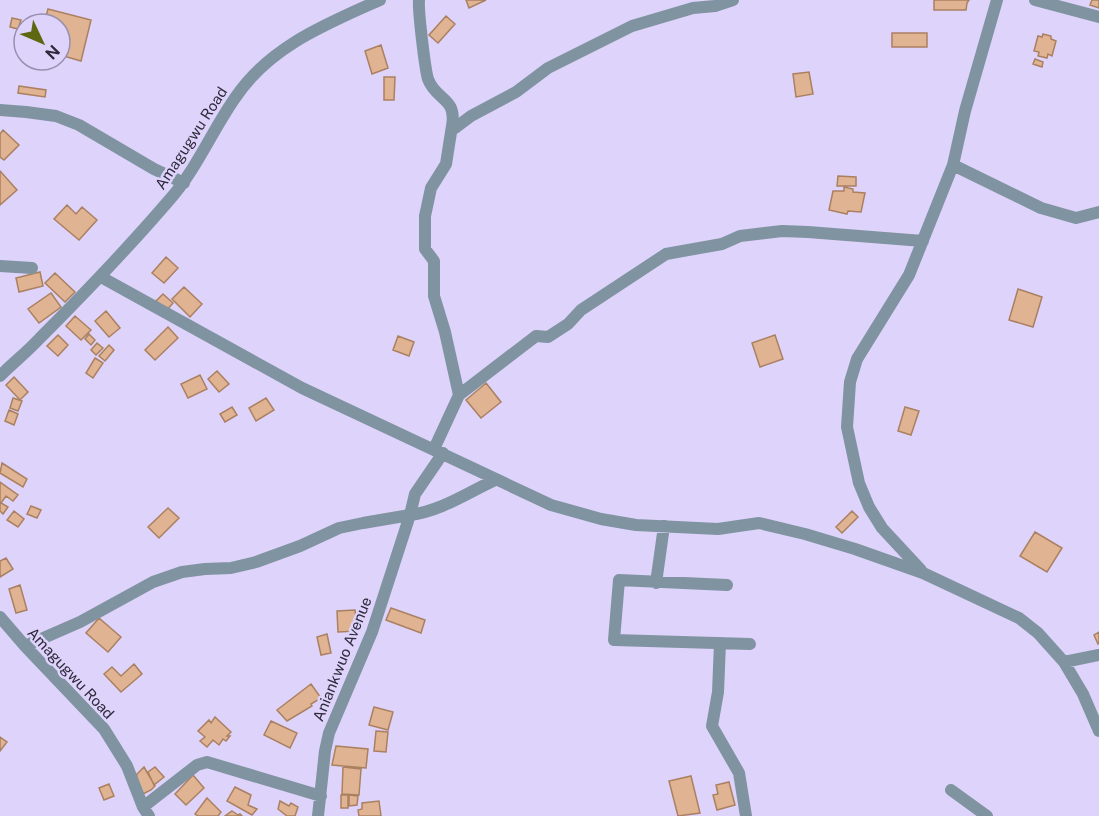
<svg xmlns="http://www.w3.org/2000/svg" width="1099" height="816" font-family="'Public Sans',sans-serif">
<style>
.building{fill:#e0b393;stroke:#aa8061;stroke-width:1.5}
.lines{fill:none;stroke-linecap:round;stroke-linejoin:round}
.minor{stroke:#7f93a0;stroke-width:12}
.labels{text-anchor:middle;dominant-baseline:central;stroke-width:5;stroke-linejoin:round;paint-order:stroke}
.street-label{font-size:15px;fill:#2e293b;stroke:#ded3fb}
</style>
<rect width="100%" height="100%" fill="#ded3fb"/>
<path class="building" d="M 466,0 L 486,0 L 469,8 Z
M 934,0 L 969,0 L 967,3 L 966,10 L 934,10 Z
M 1092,0 L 1099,0 L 1099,8 L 1090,5 Z
M 48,9 L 91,20 L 81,61 L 60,55 L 60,24 L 44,24 Z
M 446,16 L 455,24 L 438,43 L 429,35 Z
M 12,18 L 21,20 L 18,29 L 10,27 Z
M 892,33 L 927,33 L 927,47 L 892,47 Z
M 1043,34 L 1051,36 L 1051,39 L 1056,41 L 1052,56 L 1048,54 L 1047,58 L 1038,56 L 1039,52 L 1034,51 L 1038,36 L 1042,37 Z
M 381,45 L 388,68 L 372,74 L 365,51 Z
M 1035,59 L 1043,62 L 1042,67 L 1033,64 Z
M 809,72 L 813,94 L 796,97 L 793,74 Z
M 384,77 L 395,77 L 394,100 L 384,100 Z
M 19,86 L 46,90 L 45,97 L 18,93 Z
M 3,130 L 19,145 L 4,160 L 0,157 L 0,134 Z
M 0,171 L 17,190 L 0,205 Z
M 838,176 L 856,177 L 856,186 L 837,186 Z
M 844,187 L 853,189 L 853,192 L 865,193 L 861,212 L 848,211 L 847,214 L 829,210 L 833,191 L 844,191 Z
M 67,205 L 76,214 L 82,207 L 97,220 L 79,240 L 54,219 Z
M 166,257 L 178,268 L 164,283 L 152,273 Z
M 40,272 L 43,286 L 19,292 L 16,278 Z
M 55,273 L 75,292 L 65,302 L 45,283 Z
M 184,287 L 202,304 L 190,317 L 172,299 Z
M 1018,289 L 1042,297 L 1033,327 L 1009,320 Z
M 51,293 L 61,307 L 39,323 L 28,309 Z
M 163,294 L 173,303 L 166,311 L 156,301 Z
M 106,311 L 120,328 L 109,337 L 95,321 Z
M 75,316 L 91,330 L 81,340 L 66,326 Z
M 168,327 L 178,338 L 155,360 L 145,350 Z
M 89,334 L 95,340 L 91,345 L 85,339 Z
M 58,335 L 68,345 L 58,356 L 47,346 Z
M 775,335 L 783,359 L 760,367 L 752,343 Z
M 398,336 L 414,342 L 409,356 L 393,350 Z
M 97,343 L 103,348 L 96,355 L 91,350 Z
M 109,345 L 114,350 L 105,361 L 99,356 Z
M 95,358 L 103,363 L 93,378 L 86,373 Z
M 217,371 L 229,384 L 219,392 L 208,379 Z
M 200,375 L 207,389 L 188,398 L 181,384 Z
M 14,377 L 28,392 L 20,400 L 6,385 Z
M 486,383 L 501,402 L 481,418 L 466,400 Z
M 13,398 L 22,401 L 18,411 L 10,408 Z
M 266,398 L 274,410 L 256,421 L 249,408 Z
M 232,407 L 237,415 L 225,422 L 220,414 Z
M 905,407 L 919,411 L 911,435 L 898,431 Z
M 9,410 L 18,414 L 14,425 L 5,421 Z
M 2,463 L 27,479 L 23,487 L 0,473 Z
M 0,482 L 18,495 L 13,501 L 6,496 L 1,503 L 8,507 L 3,514 L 0,511 Z
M 31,506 L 41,510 L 37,518 L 27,514 Z
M 168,508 L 179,518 L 159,538 L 148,527 Z
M 14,511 L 24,519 L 18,527 L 7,520 Z
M 852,511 L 858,517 L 842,533 L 836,527 Z
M 1035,532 L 1062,548 L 1047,572 L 1020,556 Z
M 6,558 L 13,569 L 0,577 L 0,561 Z
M 20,585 L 27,610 L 16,613 L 9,589 Z
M 391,608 L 425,620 L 421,633 L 386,620 Z
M 355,610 L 357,631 L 338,632 L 337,611 Z
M 99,618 L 121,637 L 108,652 L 86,633 Z
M 1099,632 L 1099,643 L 1098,644 L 1094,635 Z
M 327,634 L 331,653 L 321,655 L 317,637 Z
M 134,664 L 142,674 L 121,692 L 104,674 L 112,667 L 121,676 Z
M 311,684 L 321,698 L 311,704 L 312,706 L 287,721 L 277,710 Z
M 374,707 L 393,712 L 388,730 L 369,725 Z
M 215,717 L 231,732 L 227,736 L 230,736 L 226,741 L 223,739 L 219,745 L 213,740 L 207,747 L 200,741 L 205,737 L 198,731 L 209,720 L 211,723 Z
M 271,721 L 297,733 L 290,748 L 264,735 Z
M 376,731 L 388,732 L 386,752 L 374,751 Z
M 0,737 L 7,742 L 0,751 Z
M 336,746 L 368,749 L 366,768 L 332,765 Z
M 144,767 L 155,786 L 151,790 L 143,794 L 136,780 L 137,774 Z
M 155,767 L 164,777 L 154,785 L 148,772 Z
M 343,767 L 361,769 L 359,795 L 342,794 Z
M 193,775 L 204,788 L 186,805 L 175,794 Z
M 691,776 L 700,813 L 678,816 L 669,781 Z
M 729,782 L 735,805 L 717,810 L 713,795 L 718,794 L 716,785 Z
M 109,784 L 114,796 L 104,800 L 99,788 Z
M 235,787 L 251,795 L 248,805 L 257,809 L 252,815 L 227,801 Z
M 341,795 L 348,795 L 348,808 L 341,808 Z
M 349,795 L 358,796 L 357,805 L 349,806 Z
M 207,798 L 221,812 L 218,816 L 198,816 L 195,814 Z
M 280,801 L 289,806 L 291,803 L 298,807 L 295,816 L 287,816 L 278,809 Z
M 379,801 L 381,816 L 359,816 L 358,810 L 362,809 L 362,803 Z
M 232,811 L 238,815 L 240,814 L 242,816 L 225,816 Z"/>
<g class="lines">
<path class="minor" d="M 419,0 C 418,11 425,69 428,79 C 436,101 457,97 452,126 L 455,128 L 471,116 L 516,92 L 548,68 L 632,26 L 693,8 L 715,6 L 733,0
M 1035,0 L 1099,17
M 0,110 L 26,112 L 56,116 L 79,125 L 154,169 L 184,183
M 953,165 L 1041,208 L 1076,218 L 1099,212
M 0,266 L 32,268
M 101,277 L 302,388 L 551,505 L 601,519 L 636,525 L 718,529 L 759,523 L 805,534 L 855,549 L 923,573 L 1019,618 L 1038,633 L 1064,662 L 1083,694 L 1099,731
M 0,376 C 13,363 27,352 40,338 C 85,293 129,247 171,198 C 197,168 212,131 235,98 C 269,47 326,24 380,0
M 459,395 L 536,336 L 548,337 L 568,324 L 581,310 L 666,254 L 722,244 L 740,236 L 782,231 L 808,232 L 923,241
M 434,449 L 459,395 L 445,332 L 434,296 L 434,261 L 425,249 L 425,216 L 431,188 L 446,164 L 452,126
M 921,570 L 882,528 L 869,507 L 859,483 L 847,427 L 850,382 L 857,359 L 909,275 L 953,165 L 965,111 L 997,0
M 656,583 L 664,526
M 727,585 L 619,580 L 614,640 L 750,644
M 0,617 L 25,646 L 104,729 L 127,766 L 143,807 L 149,816
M 720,643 L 718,692 L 712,726 L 739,773 L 746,816
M 25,646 L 80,622 L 153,582 L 182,572 L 205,569 L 231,568 L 256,562 L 300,546 L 339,528 L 363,523 L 410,515 L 415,494 L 443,453
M 1064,662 L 1099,655
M 951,790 L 987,816
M 143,807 L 197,765 L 207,762 L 321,796
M 318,816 L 325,751 L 329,733 L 372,632 L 410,515 C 441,511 467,493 495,480"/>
</g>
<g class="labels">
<g class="street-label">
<text transform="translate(191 138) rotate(-57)">Amagugwu Road</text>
<text transform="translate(342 659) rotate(-68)">Aniankwuo Avenue</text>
<text transform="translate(71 673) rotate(47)">Amagugwu Road</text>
</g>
</g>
<g transform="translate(42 42) rotate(134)"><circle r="28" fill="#ded3fb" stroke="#988fae" stroke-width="1.5"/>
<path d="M0-4.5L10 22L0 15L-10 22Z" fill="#5c6910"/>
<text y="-9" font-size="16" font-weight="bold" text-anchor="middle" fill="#2e293b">N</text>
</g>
</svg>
